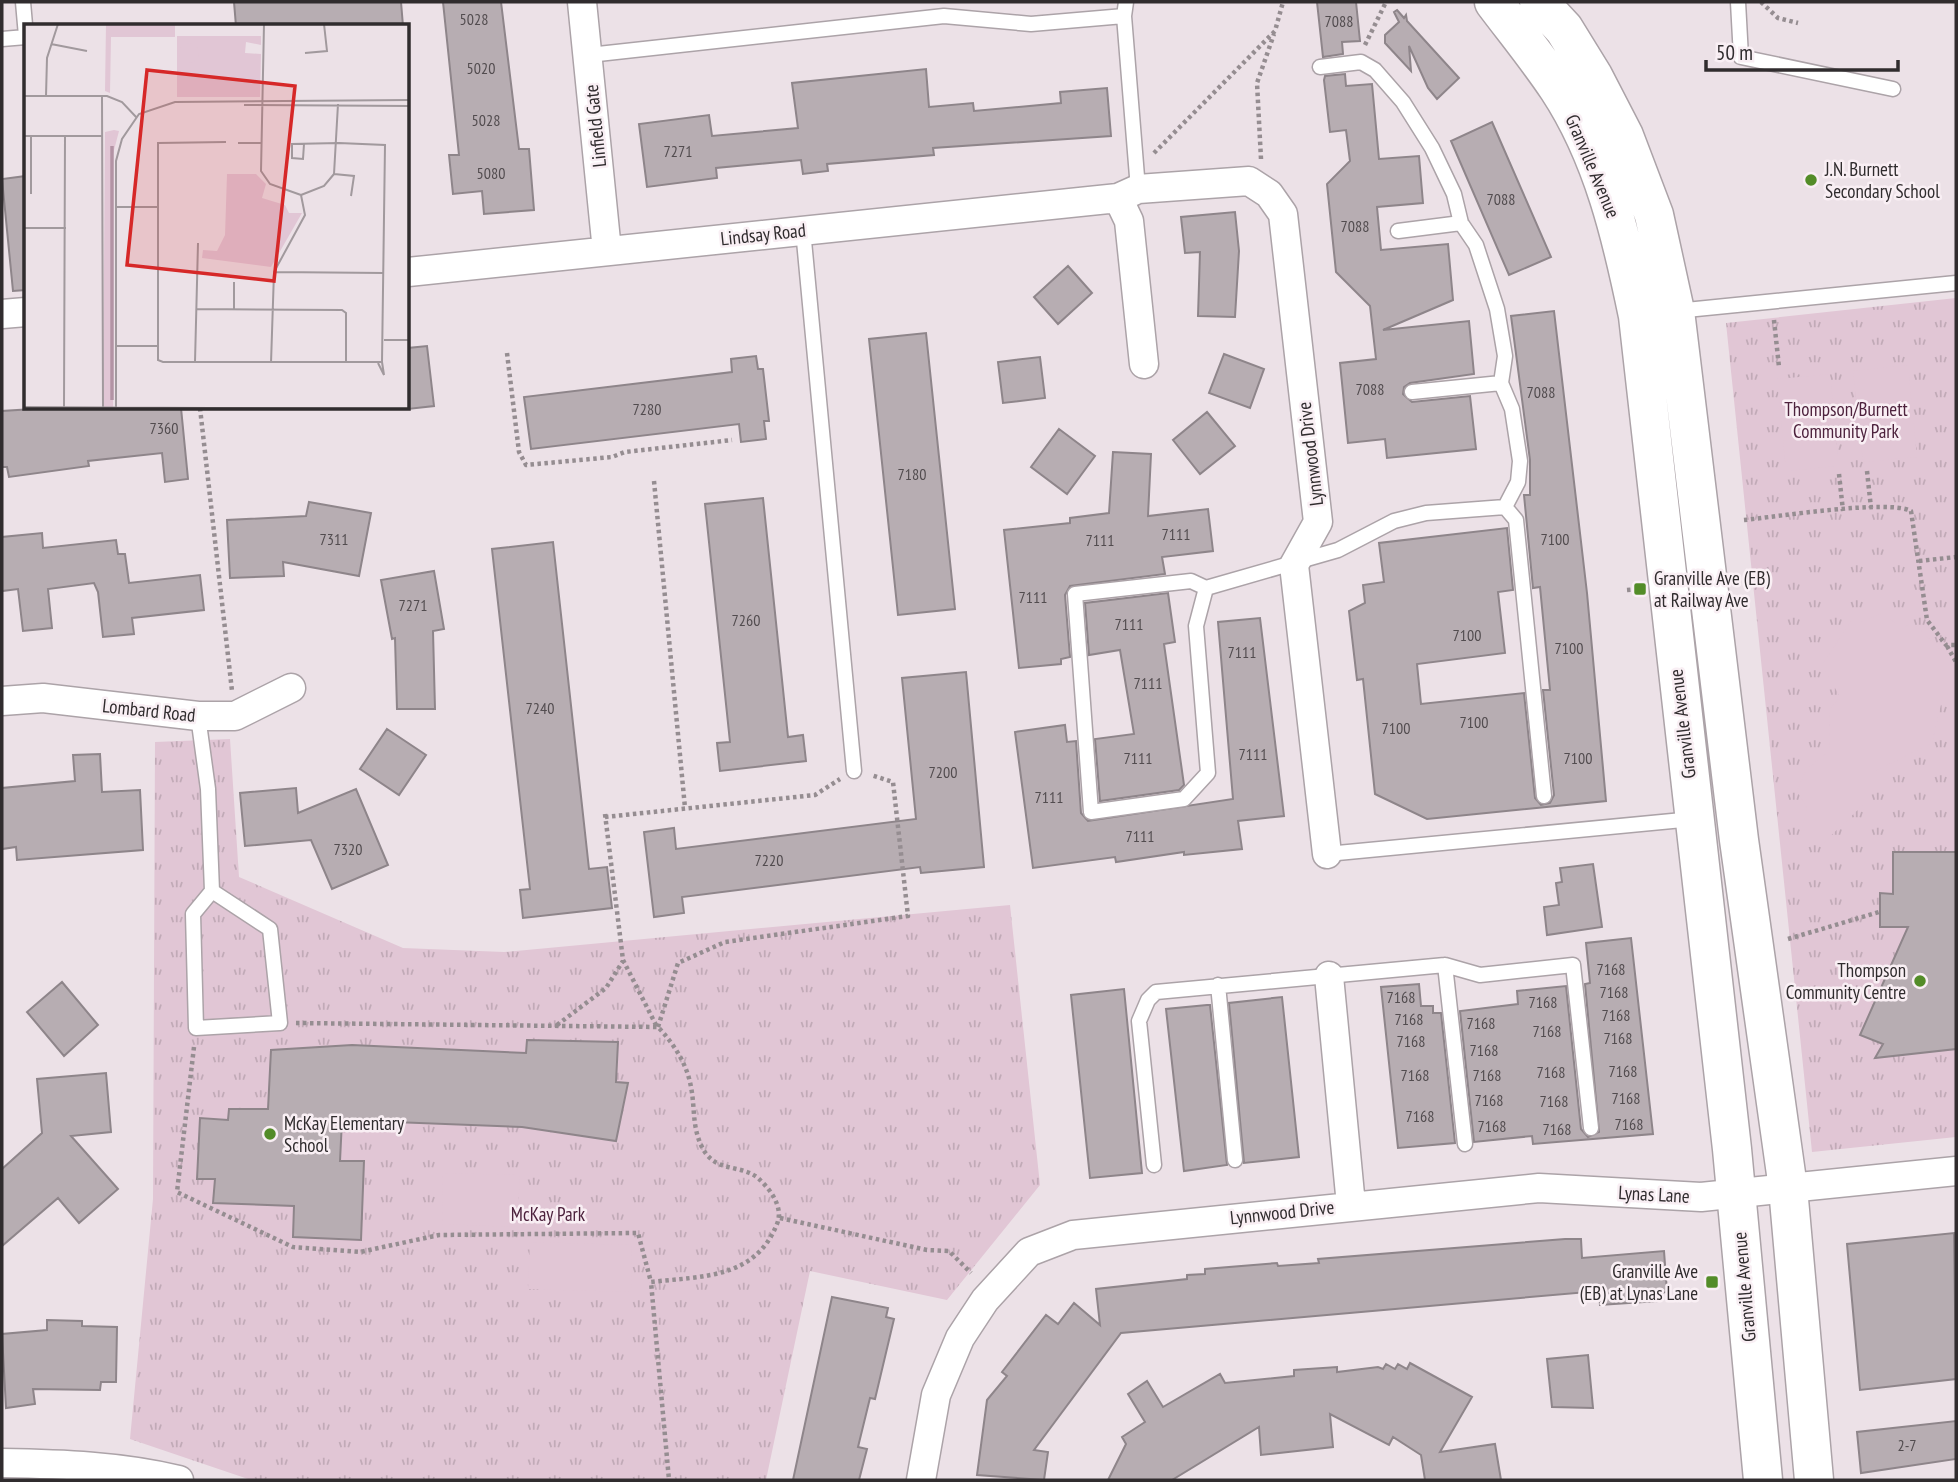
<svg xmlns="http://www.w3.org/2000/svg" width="1958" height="1482" font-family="'PT Sans Narrow',sans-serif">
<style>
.park{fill:url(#park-tufts)}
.garden{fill:#e1c6d5}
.building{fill:#b7adb2;stroke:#8e858a;stroke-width:2}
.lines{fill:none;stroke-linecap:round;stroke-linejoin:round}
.lane-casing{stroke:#aca3a8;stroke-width:17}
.street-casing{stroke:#aca3a8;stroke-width:31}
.secondary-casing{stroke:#aca3a8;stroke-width:41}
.path{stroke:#958d91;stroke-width:4.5;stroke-dasharray:3.5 3.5;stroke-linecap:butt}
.lane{stroke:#fff;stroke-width:14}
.street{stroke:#fff;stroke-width:28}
.secondary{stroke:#fff;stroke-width:38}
.poi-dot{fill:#538c28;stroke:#f9eff4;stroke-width:2.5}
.labels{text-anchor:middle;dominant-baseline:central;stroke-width:5;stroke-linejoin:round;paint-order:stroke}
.number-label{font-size:16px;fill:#524c4f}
.street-label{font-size:19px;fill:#302c2e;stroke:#f9eff4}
.poi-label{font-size:19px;fill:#302c2e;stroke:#f9eff4;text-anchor:start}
.park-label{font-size:19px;fill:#4d223d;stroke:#f9eff4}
.inset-river{fill:none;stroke:#b393a4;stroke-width:3.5}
.inset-road{fill:none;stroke:#a1999d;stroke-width:2}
.view{fill:#d62828;fill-opacity:0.15;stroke:#d62828;stroke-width:3.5}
.inset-edge{fill:none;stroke:#302c2e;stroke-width:3.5}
</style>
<defs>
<pattern id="park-tufts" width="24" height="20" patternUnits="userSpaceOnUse" patternTransform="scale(1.75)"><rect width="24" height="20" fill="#e1c6d5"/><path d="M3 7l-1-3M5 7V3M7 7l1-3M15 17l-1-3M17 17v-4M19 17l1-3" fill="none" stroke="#c1aab7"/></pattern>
</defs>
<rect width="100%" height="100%" fill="#ece1e7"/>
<path class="park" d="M 1956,298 L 1956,1137 L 1812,1152 L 1726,323 Z
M 230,739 L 239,877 L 403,948 L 504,952 L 1010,905 L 1040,1185 L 947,1300 L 810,1271 L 766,1480 L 251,1480 L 130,1439 L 153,1199 L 155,742 Z"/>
<path class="garden" d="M 1908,365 L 1917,457 L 1863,462 L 1853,371 Z
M 1830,374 L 1839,466 L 1786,471 L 1777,379 Z
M 1883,613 L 1902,629 L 1912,622 L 1956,665 L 1956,690 L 1943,696 L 1932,743 L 1875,771 L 1864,804 L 1820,846 L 1800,836 L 1807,808 L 1797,791 L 1806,770 L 1830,750 L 1829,710 L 1840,697 L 1822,665 L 1851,621 L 1862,622 Z
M 443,1173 L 520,1175 L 517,1227 L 442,1224 Z
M 530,1242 L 632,1245 L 631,1292 L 528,1289 Z"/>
<path class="building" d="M 234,2 L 401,2 L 403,26 L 236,26 Z
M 443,2 L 501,2 L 519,149 L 529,149 L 534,210 L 484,214 L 482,191 L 453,194 L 449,155 L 459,155 Z
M 1317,2 L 1356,2 L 1360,41 L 1342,42 L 1343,54 L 1323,57 Z
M 1397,10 L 1404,18 L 1406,15 L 1407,21 L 1459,78 L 1437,99 L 1428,88 L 1409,46 L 1411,71 L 1385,43 L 1385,35 L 1399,22 L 1394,12 Z
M 926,69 L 929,107 L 973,103 L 974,111 L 1061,103 L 1060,92 L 1107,88 L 1111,136 L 933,148 L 934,155 L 827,164 L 828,171 L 803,174 L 801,160 L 716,168 L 717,178 L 647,187 L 639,124 L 709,115 L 712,136 L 798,128 L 792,83 Z
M 1345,74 L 1346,86 L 1372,84 L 1379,159 L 1419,156 L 1423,203 L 1377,207 L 1381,250 L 1448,244 L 1453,300 L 1383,330 L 1469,321 L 1474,374 L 1410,383 L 1404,387 L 1403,394 L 1412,402 L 1470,396 L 1476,449 L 1387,458 L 1385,439 L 1348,443 L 1340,363 L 1376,359 L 1370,306 L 1336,272 L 1327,184 L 1350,161 L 1346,130 L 1330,132 L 1324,80 L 1325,76 Z
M 1492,122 L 1551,257 L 1509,275 L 1451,141 Z
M 26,176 L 26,290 L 13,291 L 2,179 Z
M 1235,212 L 1239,251 L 1235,317 L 1198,316 L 1200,252 L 1185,253 L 1181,217 Z
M 1068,266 L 1092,293 L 1058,324 L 1034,297 Z
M 1554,311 L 1587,593 L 1606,801 L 1427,819 L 1375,794 L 1363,679 L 1357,680 L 1349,611 L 1365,603 L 1363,585 L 1384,582 L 1379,543 L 1507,528 L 1513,590 L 1498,592 L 1505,653 L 1417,664 L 1421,704 L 1524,693 L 1535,798 L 1541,805 L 1550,803 L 1554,795 L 1543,690 L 1550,690 L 1540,587 L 1533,588 L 1524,495 L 1530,495 L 1530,460 L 1511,316 Z
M 926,333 L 955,609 L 898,615 L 869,339 Z
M 427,346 L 434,406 L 408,409 L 408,348 Z
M 1224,354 L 1264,369 L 1250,408 L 1209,393 Z
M 756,356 L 758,369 L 763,369 L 769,421 L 764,421 L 766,439 L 741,442 L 739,424 L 531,449 L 524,397 L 732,372 L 731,359 Z
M 1040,357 L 1045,398 L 1003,403 L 998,362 Z
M 49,408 L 181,408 L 188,479 L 165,482 L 162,453 L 88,461 L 89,466 L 9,477 L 7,467 L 2,467 L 2,411 Z
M 1207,412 L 1235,446 L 1200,474 L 1173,440 Z
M 1059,429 L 1095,456 L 1067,494 L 1031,467 Z
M 1113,452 L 1151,454 L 1148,516 L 1208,509 L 1213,551 L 1162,557 L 1165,574 L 1070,586 L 1065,595 L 1070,657 L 1061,659 L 1061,664 L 1019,668 L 1004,530 L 1070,523 L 1070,518 L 1109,513 Z
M 763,498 L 788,737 L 803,735 L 806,761 L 720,771 L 717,743 L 730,742 L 705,504 Z
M 309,502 L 371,513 L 359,576 L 283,562 L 284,576 L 230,578 L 227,520 L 306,516 Z
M 42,533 L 43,548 L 116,540 L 118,554 L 125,554 L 129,583 L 200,575 L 204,610 L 132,618 L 134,634 L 103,637 L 98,592 L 94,583 L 48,589 L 52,628 L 23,631 L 18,589 L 2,591 L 2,537 Z
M 553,542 L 589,869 L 607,867 L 612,908 L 523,918 L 520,890 L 530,889 L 492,549 Z
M 434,571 L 444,629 L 433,631 L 435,709 L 397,709 L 395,638 L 392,639 L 381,580 Z
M 1168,593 L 1175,642 L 1164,644 L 1184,785 L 1179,790 L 1100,801 L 1095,739 L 1134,734 L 1120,650 L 1089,655 L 1085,603 Z
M 1260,618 L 1284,816 L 1238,821 L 1242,849 L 1184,855 L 1184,852 L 1116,862 L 1115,857 L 1033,868 L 1015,732 L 1065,725 L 1067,742 L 1076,741 L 1081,813 L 1088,821 L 1233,799 L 1218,622 Z
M 966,672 L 984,867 L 921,873 L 920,867 L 682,897 L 684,913 L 654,917 L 644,832 L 674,828 L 676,849 L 916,819 L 902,678 Z
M 387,729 L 426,755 L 399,795 L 360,769 Z
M 100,754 L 102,792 L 140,790 L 143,850 L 17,860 L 16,847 L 2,849 L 2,788 L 75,781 L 73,755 Z
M 296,788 L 298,813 L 356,789 L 388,865 L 332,889 L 311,840 L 245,846 L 240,793 Z
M 1893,852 L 1956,852 L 1956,1049 L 1875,1058 L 1883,1044 L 1860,1035 L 1908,927 L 1880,927 L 1880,893 L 1893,894 Z
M 1593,864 L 1602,927 L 1547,935 L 1544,907 L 1559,905 L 1556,883 L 1562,882 L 1560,868 Z
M 1631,938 L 1653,1134 L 1533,1144 L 1532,1136 L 1474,1142 L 1460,1011 L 1518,1004 L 1517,991 L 1566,986 L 1581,1129 L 1588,1137 L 1599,1132 L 1585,984 L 1590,983 L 1586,943 Z
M 62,982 L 98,1025 L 64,1056 L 27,1012 Z
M 1419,984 L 1421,1006 L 1433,1006 L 1433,1013 L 1441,1013 L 1455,1143 L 1398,1148 L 1381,987 Z
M 1124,989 L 1142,1173 L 1090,1178 L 1071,995 Z
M 1282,997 L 1299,1157 L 1244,1163 L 1229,1003 Z
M 1207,1005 L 1210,1005 L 1227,1165 L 1184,1171 L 1166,1009 Z
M 527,1040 L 618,1042 L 616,1082 L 628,1083 L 616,1141 L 522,1127 L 342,1120 L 340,1161 L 364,1161 L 361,1240 L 293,1237 L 294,1206 L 213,1203 L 215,1179 L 197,1179 L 200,1118 L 228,1120 L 229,1109 L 268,1109 L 271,1050 L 352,1045 L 526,1053 Z
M 106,1073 L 111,1132 L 71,1136 L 118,1189 L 79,1223 L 58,1198 L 2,1246 L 2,1169 L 42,1133 L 37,1079 Z
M 1954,1233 L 1956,1379 L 1860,1390 L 1847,1244 Z
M 1565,1239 L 1581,1239 L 1582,1258 L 1664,1251 L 1667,1292 L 1657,1293 L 1658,1301 L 1600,1305 L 1599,1291 L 1121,1333 L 1034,1450 L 1048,1452 L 1044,1480 L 977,1475 L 987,1400 L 1007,1376 L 1002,1372 L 1046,1315 L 1058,1324 L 1074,1303 L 1100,1325 L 1096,1289 L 1187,1279 L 1187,1275 L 1205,1274 L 1205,1269 L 1277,1263 L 1278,1266 L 1319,1263 L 1318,1259 Z
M 832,1297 L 888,1308 L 886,1317 L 894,1319 L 875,1399 L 870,1398 L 858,1447 L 867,1449 L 859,1480 L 793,1480 Z
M 47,1320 L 82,1321 L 82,1326 L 117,1327 L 116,1382 L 101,1382 L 100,1390 L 33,1389 L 35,1404 L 6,1408 L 2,1334 L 47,1330 Z
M 1588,1355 L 1593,1408 L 1552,1407 L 1547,1359 Z
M 1410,1363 L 1472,1397 L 1440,1452 L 1495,1444 L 1501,1480 L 1425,1480 L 1421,1455 L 1393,1437 L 1389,1445 L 1330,1414 L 1333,1447 L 1261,1455 L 1259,1427 L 1172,1480 L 1108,1480 L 1126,1444 L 1122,1437 L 1145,1422 L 1128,1394 L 1147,1381 L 1163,1407 L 1220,1374 L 1225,1383 L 1294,1376 L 1294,1370 L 1337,1367 L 1337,1372 L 1378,1367 L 1383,1369 L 1386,1364 L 1395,1369 L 1398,1364 L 1407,1369 Z
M 1956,1421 L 1956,1459 L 1861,1473 L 1857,1432 Z"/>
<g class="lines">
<g class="lane-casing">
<path id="lane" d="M 23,2 L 26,36
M 1126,2 L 1124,16 L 1138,189
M 1738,2 L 1741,57 L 1893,89
M 2,39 L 26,37
M 589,55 L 944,16 L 1031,24 L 1124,16
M 1320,67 L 1361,62 L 1375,70 L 1403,102 L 1432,148 L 1454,194 L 1461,223 L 1476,245 L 1497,309 L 1505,356 L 1501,383 L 1512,409 L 1520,461 L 1518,482 L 1505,507
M 803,230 L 854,771
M 1398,231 L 1461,223
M 1676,311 L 1956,283
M 1412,392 L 1501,383
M 1505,507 L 1516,520 L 1544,796
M 1206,588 L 1196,626 L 1208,773 L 1184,799 L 1091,812 L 1075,594 L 1191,581 L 1206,588 L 1338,550 L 1394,521 L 1426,513 L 1505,507
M 198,716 L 208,789 L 212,891 L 193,914 L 196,1028 L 280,1023 L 270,929 L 212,891
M 1327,854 L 1693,819
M 1445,965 L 1465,1144
M 1218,985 L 1235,1160
M 1154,1165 L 1139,1021 L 1148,1000 L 1156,992 L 1445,965 L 1480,975 L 1573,965 L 1591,1128"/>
</g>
<g class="street-casing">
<path id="street" d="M 582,2 L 607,251
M 1118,198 L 1129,221 L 1144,364
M 408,272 L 1118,198 L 1138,189 L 1249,181 L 1269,194 L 1283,214 L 1318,522 L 1294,565 L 1327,854
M 2,314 L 26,312
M 2,701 L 43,698 L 198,716 L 235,716 L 291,688
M 1329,976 L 1351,1205
M 2,1463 C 62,1464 121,1466 179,1480
M 921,1480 L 936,1395 L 960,1338 L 985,1300 L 1029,1252 L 1073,1235 L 1539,1188 L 1701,1197 L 1956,1171"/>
</g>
<g class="secondary-casing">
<path id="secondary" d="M 1494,2 C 1515,30 1538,58 1558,88 C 1603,156 1622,238 1638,316 L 1732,1149 L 1763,1480
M 1539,2 L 1564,29 L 1593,76 L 1624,136 L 1654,215 L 1675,311 L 1739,840 L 1788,1188 L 1814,1480"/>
</g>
<path class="path" d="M 1761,2 L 1778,18 L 1798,23
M 1365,45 L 1386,2
M 1154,153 L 1275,31 L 1283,2
M 1261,159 L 1257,83 L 1274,34
M 1774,320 L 1779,367
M 507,353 L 519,452 L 526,465 L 612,457 L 625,452 L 732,440
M 200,408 L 232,691
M 1867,471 L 1871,508
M 1839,474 L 1843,511
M 654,481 L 685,808
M 1744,520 C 1775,517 1889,499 1911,511 L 1927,620 L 1946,645 L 1956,645
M 1919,561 L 1956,557
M 1627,590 L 1639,589
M 1947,646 L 1956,662
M 605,814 L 623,960 L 657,1027
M 605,817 L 815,795 L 840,779
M 1788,939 L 1879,912
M 296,1023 L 658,1027 C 674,1044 687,1064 691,1087 C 695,1107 692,1125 701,1145 C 714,1174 739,1163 758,1178 C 770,1189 784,1207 777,1224 C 755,1279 703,1276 651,1282 L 669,1480
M 557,1025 L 606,988 L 623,961
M 658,1027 L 678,963 L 725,942 L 908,916 L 893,782 L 871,775
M 194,1047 L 177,1192 L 293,1247 L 360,1252 L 439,1235 L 638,1233 L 651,1282
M 780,1218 L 927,1250 L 949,1251 L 971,1273"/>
<use href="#lane" class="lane"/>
<use href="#street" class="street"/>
<use href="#secondary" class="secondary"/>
</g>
<g class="poi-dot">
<circle cx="1811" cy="180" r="7"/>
<rect x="1633" y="582" width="14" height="14" rx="3.5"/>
<circle cx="1920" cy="981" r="7"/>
<circle cx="270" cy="1134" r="7"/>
<rect x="1705" y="1275" width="14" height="14" rx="3.5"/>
</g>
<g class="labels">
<g class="number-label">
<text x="474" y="19">5028</text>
<text x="1339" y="21">7088</text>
<text x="481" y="68">5020</text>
<text x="486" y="120">5028</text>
<text x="678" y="151">7271</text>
<text x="491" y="173">5080</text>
<text x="1501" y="199">7088</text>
<text x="1355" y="226">7088</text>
<text x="1370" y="389">7088</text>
<text x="1541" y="392">7088</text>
<text x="647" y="409">7280</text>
<text x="164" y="428">7360</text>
<text x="912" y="474">7180</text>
<text x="1176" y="534">7111</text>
<text x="334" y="539">7311</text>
<text x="1555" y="539">7100</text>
<text x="1100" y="540">7111</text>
<text x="1033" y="597">7111</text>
<text x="413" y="605">7271</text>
<text x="746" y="620">7260</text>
<text x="1129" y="624">7111</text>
<text x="1467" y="635">7100</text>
<text x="1569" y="648">7100</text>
<text x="1242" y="652">7111</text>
<text x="1148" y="683">7111</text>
<text x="540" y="708">7240</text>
<text x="1474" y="722">7100</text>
<text x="1396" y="728">7100</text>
<text x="1253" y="754">7111</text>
<text x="1138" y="758">7111</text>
<text x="1578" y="758">7100</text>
<text x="943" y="772">7200</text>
<text x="1049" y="797">7111</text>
<text x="1140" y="836">7111</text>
<text x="348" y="849">7320</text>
<text x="769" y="860">7220</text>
<text x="1611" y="969">7168</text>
<text x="1614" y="992">7168</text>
<text x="1401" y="997">7168</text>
<text x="1543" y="1002">7168</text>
<text x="1616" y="1015">7168</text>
<text x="1409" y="1019">7168</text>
<text x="1481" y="1023">7168</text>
<text x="1547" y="1031">7168</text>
<text x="1618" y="1038">7168</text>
<text x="1411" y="1041">7168</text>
<text x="1484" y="1050">7168</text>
<text x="1623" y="1071">7168</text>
<text x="1551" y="1072">7168</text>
<text x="1415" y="1075">7168</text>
<text x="1487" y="1075">7168</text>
<text x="1626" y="1098">7168</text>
<text x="1489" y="1100">7168</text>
<text x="1554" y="1101">7168</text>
<text x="1420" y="1116">7168</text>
<text x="1629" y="1124">7168</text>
<text x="1492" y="1126">7168</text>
<text x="1557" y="1129">7168</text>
<text x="1907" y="1445">2-7</text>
</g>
<g class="street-label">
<text transform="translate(595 126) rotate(-96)">Linfield Gate</text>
<text transform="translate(1593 166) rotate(67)">Granville Avenue</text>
<text transform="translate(763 234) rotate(-6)">Lindsay Road</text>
<text transform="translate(1310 454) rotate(-97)">Lynnwood Drive</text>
<text transform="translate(149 710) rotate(6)">Lombard Road</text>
<text transform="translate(1682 724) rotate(-97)">Granville Avenue</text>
<text transform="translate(1654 1194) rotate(3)">Lynas Lane</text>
<text transform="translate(1282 1212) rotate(-6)">Lynnwood Drive</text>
<text transform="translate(1744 1287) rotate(-95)">Granville Avenue</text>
</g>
<g class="poi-label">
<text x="1825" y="169">J.N. Burnett<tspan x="1825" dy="22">Secondary School</tspan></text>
<text x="1654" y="578">Granville Ave (EB)<tspan x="1654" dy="22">at Railway Ave</tspan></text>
<text x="1906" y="970" text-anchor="end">Thompson<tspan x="1906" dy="22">Community Centre</tspan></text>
<text x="284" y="1123">McKay Elementary<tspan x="284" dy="22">School</tspan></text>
<text x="1698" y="1271" text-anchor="end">Granville Ave<tspan x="1698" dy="22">(EB) at Lynas Lane</tspan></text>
</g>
<g class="park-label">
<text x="1846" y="409">Thompson/Burnett<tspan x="1846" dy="22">Community Park</tspan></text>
<text x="548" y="1214">McKay Park</text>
</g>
</g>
<g transform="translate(24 24)">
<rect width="385" height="385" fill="#ece1e7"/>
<path d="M 82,0 L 151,0 L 151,13 L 87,13 L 86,69 L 81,67 Z" fill="#e1c6d5"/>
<path d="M 153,12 L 237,12 L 237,21 L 222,18 L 221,29 L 237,30 L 236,73 L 153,73 ZM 90,106 L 95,107 L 89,130 L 89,385 L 79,385 L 81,108 ZM 203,150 L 232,150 L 242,160 L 238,174 L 261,181 L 265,189 L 278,189 L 247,243 L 178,234 L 179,226 L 193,227 L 201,211 Z" fill="#e1c6d5"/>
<path d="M155 29a10 10 0 1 1 20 0a10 10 0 1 1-20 0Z" fill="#e1c6d5"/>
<path class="inset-river" d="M 88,122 L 88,376"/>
<path class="inset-road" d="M 240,0 L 237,147 L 246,160 L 277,171M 27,20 L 63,27M 281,29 L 303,27 L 300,0M 0,72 L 83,72 L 98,78 L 113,94M 22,72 L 23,34 L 34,0M 78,72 L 79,383M 220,81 L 385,82M 0,112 L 79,112M 7,112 L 7,170M 214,119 L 237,119M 310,150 L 330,152 L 327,172M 277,171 L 300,162 L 310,150 L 314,80M 92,183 L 134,183M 0,204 L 42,204M 250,248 L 360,249M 172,285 L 318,286 L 322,289 L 322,339M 210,285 L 210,258M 360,316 L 385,316M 92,322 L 134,322 L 134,336 L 139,338 L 358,338 L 361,121 L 315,119 L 268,120 L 268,134 L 279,135 L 280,120M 134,322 L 134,119 L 202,118M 171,338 L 174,219M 247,339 L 250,248 L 281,191 L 277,171M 354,339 L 360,351 L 358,338M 0,383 L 361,385M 40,383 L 41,111M 92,385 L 92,137 L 98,115 L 115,90 L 151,78 L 385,76"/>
<path class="view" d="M 123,46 L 271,62 L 250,257 L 103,241 Z"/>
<rect width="385" height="385" class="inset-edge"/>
</g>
<rect width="1958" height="1482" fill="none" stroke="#302c2e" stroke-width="7"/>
<path d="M1706 60v10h192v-10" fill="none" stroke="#302c2e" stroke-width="3.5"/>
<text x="1716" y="60" font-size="21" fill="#302c2e" stroke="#f9eff4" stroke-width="5" paint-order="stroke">50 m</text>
</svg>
